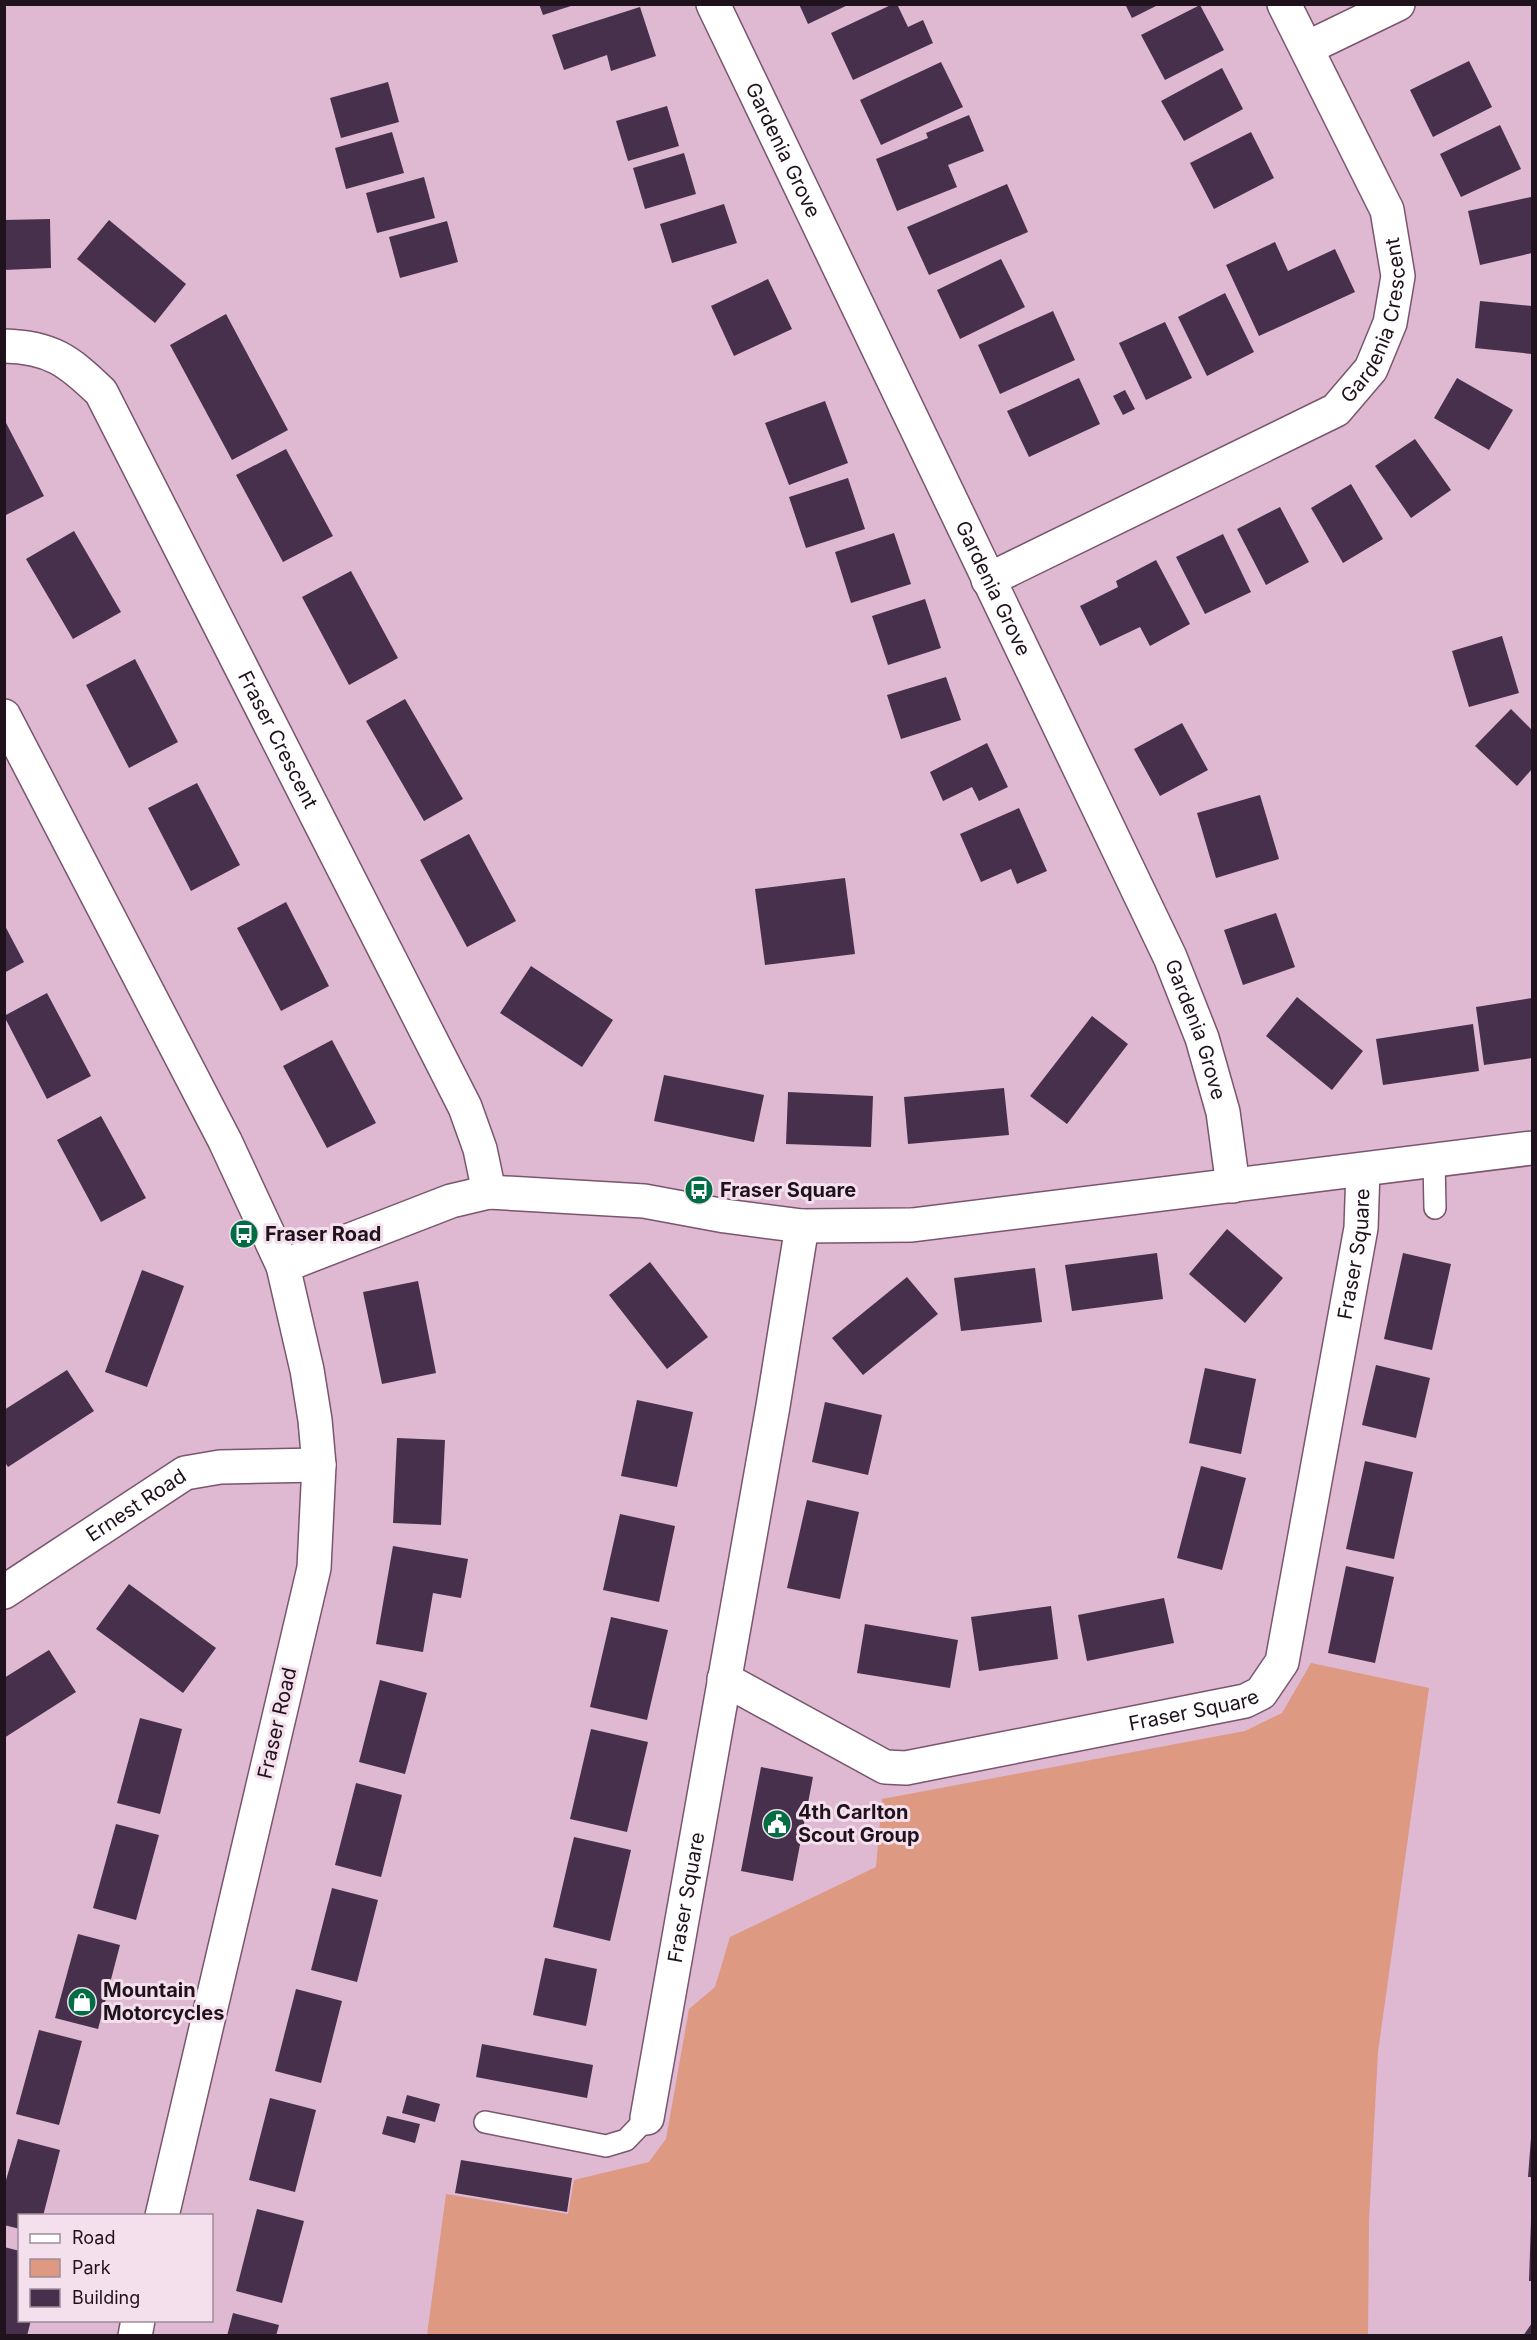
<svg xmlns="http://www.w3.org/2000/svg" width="1537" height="2340" font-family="Inter,sans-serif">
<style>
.green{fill:#dd9981}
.building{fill:#46304c}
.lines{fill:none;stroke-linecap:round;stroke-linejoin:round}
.lane-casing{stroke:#79566d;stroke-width:24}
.street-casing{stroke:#79566d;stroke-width:36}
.lane{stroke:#fff;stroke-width:21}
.street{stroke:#fff;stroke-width:33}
.labels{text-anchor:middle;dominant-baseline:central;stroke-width:6;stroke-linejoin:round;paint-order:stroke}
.street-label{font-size:20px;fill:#20121c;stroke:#f4dfec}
.poi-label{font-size:20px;font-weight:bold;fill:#20121c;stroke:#f4dfec;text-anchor:start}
</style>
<rect width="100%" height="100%" fill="#dfb8d1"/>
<path class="green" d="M 1311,1663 L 1429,1688 L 1378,2052 L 1369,2220 L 1368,2335 L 427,2335 L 446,2194 L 568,2214 L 574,2180 L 649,2162 L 666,2139 L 689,2009 L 715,1987 L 730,1937 L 876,1867 L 882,1799 L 1245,1731 L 1282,1713 Z"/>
<path class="building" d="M 539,4 L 573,4 L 574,5 L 543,15 Z
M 799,4 L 850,4 L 808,24 Z
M 893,4 L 897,4 L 908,27 L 923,20 L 933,43 L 853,80 L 831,33 Z
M 1125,4 L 1160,4 L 1132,18 Z
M 1200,5 L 1224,50 L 1165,80 L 1141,35 Z
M 640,7 L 656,56 L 611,71 L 607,55 L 564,70 L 552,35 Z
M 1469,61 L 1492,107 L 1433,137 L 1410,90 Z
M 941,62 L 963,107 L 881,145 L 860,100 Z
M 1222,68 L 1243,109 L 1184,141 L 1161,101 Z
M 388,82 L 399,122 L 341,138 L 330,98 Z
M 667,106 L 679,146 L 628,161 L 616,121 Z
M 969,115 L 984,151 L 948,165 L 957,187 L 897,211 L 876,159 L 928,138 L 926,133 Z
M 1500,125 L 1521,169 L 1461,197 L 1440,154 Z
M 392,132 L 404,173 L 346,189 L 335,148 Z
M 1251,132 L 1274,178 L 1214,209 L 1190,163 Z
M 684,153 L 696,194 L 645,209 L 633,168 Z
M 424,177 L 435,218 L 377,233 L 366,193 Z
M 1007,184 L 1028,232 L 929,275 L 907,227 Z
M 1531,197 L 1532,253 L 1480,265 L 1468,211 Z
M 724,204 L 737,243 L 672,263 L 660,224 Z
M 50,219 L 51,268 L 4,270 L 4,220 Z
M 109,220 L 186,284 L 155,323 L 77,259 Z
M 447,221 L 458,262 L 400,278 L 389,237 Z
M 1275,242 L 1288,271 L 1335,249 L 1355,292 L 1259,336 L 1226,265 Z
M 1001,259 L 1025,307 L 960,339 L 937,290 Z
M 768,279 L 792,329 L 734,356 L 711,306 Z
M 1225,293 L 1254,352 L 1207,376 L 1178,317 Z
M 1480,301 L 1532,306 L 1532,354 L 1475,348 Z
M 1053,311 L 1075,360 L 1000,394 L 978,345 Z
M 226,314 L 288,430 L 232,460 L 170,345 Z
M 1165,322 L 1192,378 L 1146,400 L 1119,343 Z
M 1079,378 L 1100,424 L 1029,457 L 1007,411 Z
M 1457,378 L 1513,410 L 1489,450 L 1434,418 Z
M 1125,390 L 1135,409 L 1123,415 L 1113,396 Z
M 825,401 L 848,463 L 789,485 L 765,423 Z
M 4,419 L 44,496 L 4,516 Z
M 1415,439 L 1451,490 L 1411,518 L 1375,466 Z
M 286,449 L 333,536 L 283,562 L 236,475 Z
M 848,478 L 865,529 L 806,548 L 789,497 Z
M 1351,484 L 1383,539 L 1343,563 L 1311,508 Z
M 1280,507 L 1309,562 L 1266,585 L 1237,529 Z
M 74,531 L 121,612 L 73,639 L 26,559 Z
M 894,533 L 911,584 L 851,603 L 835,552 Z
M 1223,534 L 1251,592 L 1205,614 L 1176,557 Z
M 1156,560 L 1190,624 L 1150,646 L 1140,627 L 1100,646 L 1080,606 L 1118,587 L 1116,581 Z
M 351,571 L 398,658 L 349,685 L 302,597 Z
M 925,599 L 941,648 L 888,665 L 872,616 Z
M 1502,636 L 1519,693 L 1469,707 L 1452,651 Z
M 135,659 L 178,742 L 129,768 L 86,685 Z
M 946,677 L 961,720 L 901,739 L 887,695 Z
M 405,699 L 463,799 L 424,821 L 366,721 Z
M 1511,709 L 1532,730 L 1532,769 L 1517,786 L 1475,746 Z
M 1182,723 L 1208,770 L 1160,796 L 1134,749 Z
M 987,743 L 1008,787 L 979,801 L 972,787 L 943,801 L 930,772 Z
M 197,783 L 240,865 L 191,891 L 148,808 Z
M 1260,795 L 1279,859 L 1216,878 L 1197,813 Z
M 1019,808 L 1047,871 L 1017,884 L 1011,869 L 981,882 L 960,834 Z
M 469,834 L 516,921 L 467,947 L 420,860 Z
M 845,878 L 855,954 L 765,965 L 755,889 Z
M 286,902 L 329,986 L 281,1011 L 237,928 Z
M 1276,913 L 1295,967 L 1243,985 L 1224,930 Z
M 4,924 L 24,962 L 4,973 Z
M 531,966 L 613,1020 L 582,1067 L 500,1013 Z
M 47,993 L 91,1076 L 47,1099 L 4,1016 Z
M 1297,997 L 1363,1051 L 1332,1090 L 1266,1036 Z
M 1532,998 L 1532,1058 L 1484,1065 L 1476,1007 Z
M 1092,1016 L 1128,1044 L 1067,1124 L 1030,1096 Z
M 1473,1024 L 1479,1071 L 1383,1085 L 1376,1039 Z
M 332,1040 L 376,1123 L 327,1148 L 283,1066 Z
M 664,1075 L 764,1095 L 754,1142 L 654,1121 Z
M 1004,1088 L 1009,1135 L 908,1144 L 904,1097 Z
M 788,1092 L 873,1096 L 871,1147 L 786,1144 Z
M 101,1116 L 146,1198 L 101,1222 L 57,1140 Z
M 1227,1229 L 1283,1278 L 1245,1323 L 1189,1274 Z
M 1157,1253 L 1163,1299 L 1072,1311 L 1065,1265 Z
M 1403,1253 L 1451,1264 L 1432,1350 L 1384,1339 Z
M 650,1262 L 708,1337 L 667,1369 L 609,1295 Z
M 1035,1268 L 1042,1322 L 961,1331 L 954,1278 Z
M 142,1270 L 184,1286 L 147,1387 L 105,1372 Z
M 907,1277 L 938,1314 L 863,1375 L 832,1338 Z
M 418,1281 L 436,1373 L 382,1384 L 363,1292 Z
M 1376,1365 L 1430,1378 L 1416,1438 L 1362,1425 Z
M 1205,1368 L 1256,1379 L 1241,1454 L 1189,1443 Z
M 67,1370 L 94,1411 L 8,1467 L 4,1461 L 4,1410 Z
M 637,1400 L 693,1412 L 677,1487 L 621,1476 Z
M 825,1402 L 882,1415 L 868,1475 L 812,1462 Z
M 397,1438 L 445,1440 L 441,1525 L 393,1523 Z
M 1365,1461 L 1413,1472 L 1394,1559 L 1346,1549 Z
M 1201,1466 L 1246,1478 L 1222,1570 L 1177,1558 Z
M 807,1500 L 859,1512 L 840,1599 L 787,1588 Z
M 620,1514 L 675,1526 L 659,1602 L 603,1590 Z
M 393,1546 L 468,1559 L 461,1598 L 433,1593 L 423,1652 L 376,1644 Z
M 1346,1566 L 1394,1577 L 1375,1663 L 1328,1653 Z
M 129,1584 L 216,1648 L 183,1693 L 96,1629 Z
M 1164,1598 L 1174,1643 L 1087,1661 L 1078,1615 Z
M 1051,1606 L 1058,1659 L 979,1671 L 971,1617 Z
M 611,1617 L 668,1630 L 647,1720 L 590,1707 Z
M 865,1624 L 958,1640 L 950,1688 L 857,1673 Z
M 49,1650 L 76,1692 L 4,1738 L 4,1678 Z
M 380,1680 L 427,1693 L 405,1774 L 359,1762 Z
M 140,1718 L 182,1729 L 160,1814 L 117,1803 Z
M 591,1729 L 648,1742 L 627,1832 L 570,1819 Z
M 761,1767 L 813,1777 L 793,1881 L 741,1871 Z
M 356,1783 L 402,1795 L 381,1877 L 335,1865 Z
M 116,1824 L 159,1835 L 136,1920 L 93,1908 Z
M 574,1837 L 631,1850 L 610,1941 L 553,1927 Z
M 332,1888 L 378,1900 L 357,1982 L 311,1970 Z
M 78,1934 L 120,1945 L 98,2029 L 55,2018 Z
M 545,1958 L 597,1969 L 586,2026 L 533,2015 Z
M 296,1989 L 342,2001 L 321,2083 L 275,2071 Z
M 39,2030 L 82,2041 L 59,2125 L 16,2114 Z
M 482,2044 L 593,2065 L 587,2098 L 476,2077 Z
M 407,2095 L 440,2104 L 435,2122 L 402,2113 Z
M 270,2098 L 316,2110 L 295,2192 L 249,2180 Z
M 387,2116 L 420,2124 L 415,2143 L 382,2134 Z
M 1531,2138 L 1532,2138 L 1532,2177 L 1528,2177 Z
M 18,2139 L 60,2150 L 43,2216 L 20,2216 L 20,2229 L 4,2225 L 4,2187 Z
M 461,2160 L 572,2178 L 567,2212 L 455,2193 Z
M 257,2209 L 304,2221 L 282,2303 L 236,2291 Z
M 1531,2221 L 1532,2221 L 1532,2281 L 1529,2281 Z
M 4,2247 L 20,2251 L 20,2320 L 31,2320 L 27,2336 L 4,2336 Z
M 233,2313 L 279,2325 L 276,2336 L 227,2336 Z
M 1532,2323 L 1532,2336 L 1523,2336 Z"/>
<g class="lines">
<g class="lane-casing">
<path id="lane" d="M 1434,1161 L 1435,1208
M 485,2122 L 606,2146 L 626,2140 L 647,2118"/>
</g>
<g class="street-casing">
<g id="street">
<path id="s1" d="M 713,4 L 1170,957 L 1202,1038 L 1223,1112 L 1233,1186"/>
<path d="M 1307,48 L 1398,4"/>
<path id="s2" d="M 4,346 C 51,347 69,361 101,392 L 465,1107 L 480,1149 L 489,1192"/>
<path id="s3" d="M 988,580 L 1336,410 L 1371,369 L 1390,323 L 1398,276 L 1387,210 L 1284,4"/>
<path d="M 4,716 L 225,1141 L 283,1266 L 307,1370 L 315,1420 L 319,1465 L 314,1568 L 162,2216"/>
<path d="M 283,1266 L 451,1201 L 489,1192 L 644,1201 L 725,1216 L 802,1226 L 912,1225 L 1532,1148"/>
<path id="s4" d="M 4,1592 L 185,1473 L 220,1467 L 319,1465"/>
<path id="s5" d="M 724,1679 L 885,1767 L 906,1768 L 1245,1701 L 1261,1693 L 1282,1662 L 1361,1228 L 1363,1170"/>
<path id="s6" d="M 647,2118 L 773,1406 L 802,1226"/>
<path d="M 135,2336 L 138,2320"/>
</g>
</g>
<use href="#lane" class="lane"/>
<use href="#street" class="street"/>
</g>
<defs>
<g id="bus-disc" transform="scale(1.5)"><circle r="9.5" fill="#006d45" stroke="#f4dfec"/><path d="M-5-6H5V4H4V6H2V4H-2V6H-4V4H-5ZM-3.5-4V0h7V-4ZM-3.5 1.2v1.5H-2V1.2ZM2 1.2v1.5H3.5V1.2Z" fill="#fff"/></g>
<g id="civic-disc" transform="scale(1.5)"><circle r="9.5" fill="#006d45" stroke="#f4dfec"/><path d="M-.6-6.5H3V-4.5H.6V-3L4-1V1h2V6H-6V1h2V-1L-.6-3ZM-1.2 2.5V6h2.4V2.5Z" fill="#fff"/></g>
<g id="shop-disc" transform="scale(1.5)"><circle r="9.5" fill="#006d45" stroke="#f4dfec"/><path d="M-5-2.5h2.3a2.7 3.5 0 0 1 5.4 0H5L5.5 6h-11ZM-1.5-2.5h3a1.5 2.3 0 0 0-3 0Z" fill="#fff"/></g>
</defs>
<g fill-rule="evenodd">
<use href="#bus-disc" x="699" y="1190"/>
<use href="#bus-disc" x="244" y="1234"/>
<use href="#civic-disc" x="777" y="1824"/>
<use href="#shop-disc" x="82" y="2002"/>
</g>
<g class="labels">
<g class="street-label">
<text stroke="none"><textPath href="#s1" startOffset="162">Gardenia Grove</textPath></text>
<text stroke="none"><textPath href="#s3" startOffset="489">Gardenia Crescent</textPath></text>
<text stroke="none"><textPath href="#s1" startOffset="648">Gardenia Grove</textPath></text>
<text stroke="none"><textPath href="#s2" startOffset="501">Fraser Crescent</textPath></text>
<text stroke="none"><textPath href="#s1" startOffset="1134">Gardenia Grove</textPath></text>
<text stroke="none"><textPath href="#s5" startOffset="1020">Fraser Square</textPath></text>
<text stroke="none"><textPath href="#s4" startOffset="158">Ernest Road</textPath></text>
<text stroke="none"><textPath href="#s5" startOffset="498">Fraser Square</textPath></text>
<text transform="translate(277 1723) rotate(-77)">Fraser Road</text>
<text stroke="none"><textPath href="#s6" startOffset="224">Fraser Square</textPath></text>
</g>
<g class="poi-label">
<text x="720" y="1190">Fraser Square</text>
<text x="265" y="1234">Fraser Road</text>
<text x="798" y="1812">4th Carlton<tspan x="798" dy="23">Scout Group</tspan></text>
<text x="103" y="1990">Mountain<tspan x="103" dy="23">Motorcycles</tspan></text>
</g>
</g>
<rect width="1537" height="2340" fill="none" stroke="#20121c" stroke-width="12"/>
<rect x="18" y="2214" width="195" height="108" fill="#f4dfec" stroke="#9f8d99" stroke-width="1.5"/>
<rect x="30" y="2234" width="30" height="9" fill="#ffffff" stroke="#9f8d99" stroke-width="1.5"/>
<text x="72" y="2244" font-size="18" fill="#20121c">Road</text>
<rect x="30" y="2259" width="30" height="18" fill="#dd9981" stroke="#9f8d99" stroke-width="1.5"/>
<text x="72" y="2274" font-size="18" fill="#20121c">Park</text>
<rect x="30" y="2289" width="30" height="18" fill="#46304c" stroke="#9f8d99" stroke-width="1.5"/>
<text x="72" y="2304" font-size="18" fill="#20121c">Building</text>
</svg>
